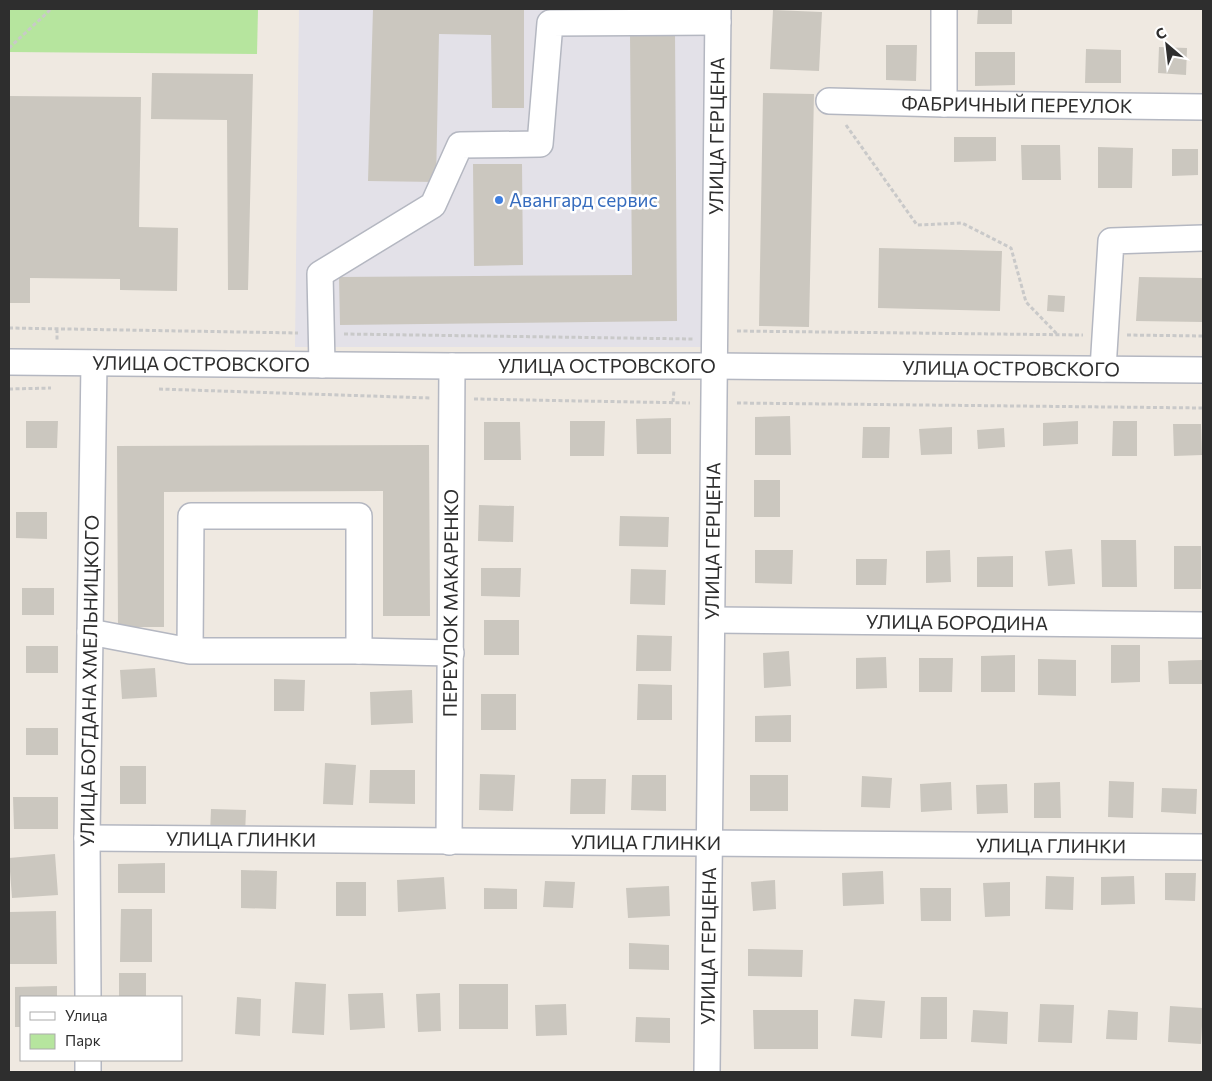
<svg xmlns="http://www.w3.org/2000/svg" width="1212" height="1081" viewBox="0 0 1212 1081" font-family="Commissioner,sans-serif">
<rect width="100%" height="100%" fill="#efe9e1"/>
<path fill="#e3e1e8" d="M299 9H705L704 347H295Z"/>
<path fill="#b6e59e" d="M9 9H258L257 54 9 52Z"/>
<path fill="#cbc7bf" d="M373 9H524V108H492L491 35 439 34 436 182 368 181Z
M978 9H1012V24H977Z
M773 10 822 12 819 71 770 69Z
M675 33 677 321 340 325 339 277 632 275 630 34Z
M886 45H917L916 81 886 80Z
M1159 47 1187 48 1186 75 1158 73Z
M1086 49 1121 50V83H1085Z
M975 52H1015V85L975 86Z
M152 73 253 74 248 290H228L227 120 151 119Z
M763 93 814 94 809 327 759 326Z
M9 96 141 97 139 227 178 228 177 291 120 290V279L30 278V303H9Z
M954 137H996V161L954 162Z
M1021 145H1060L1061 180H1022Z
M1098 147 1133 148 1132 188H1098Z
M1172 149H1198V175L1172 176Z
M473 164H522L523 265 474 266Z
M879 248 1002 251 1000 311 878 308Z
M1139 277 1203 278V322L1136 321Z
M1048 295 1065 296 1064 312 1047 311Z
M790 416 791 455H755V417Z
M671 418V454H637L636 419Z
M26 421H58L57 448H26Z
M570 421H605L604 456H570Z
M1078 421V444L1043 446V423Z
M1113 421H1137V456H1112Z
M484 422H520L521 460H484Z
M1173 424H1201L1202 455 1174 456Z
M863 427H890L889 458H862Z
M952 427V454L921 455 919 429Z
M1004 428 1005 447 978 449 977 430Z
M429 445 430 616H383V491L164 492V627H118L117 446Z
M754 480H780V517H754Z
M479 505 514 506 513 542 478 541Z
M16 512H47V539L16 538Z
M620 516 669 517 668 547 619 546Z
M1101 540H1136L1137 587H1102Z
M1174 546H1201V589H1174Z
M1072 549 1075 584 1048 586 1045 551Z
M755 550H793L792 584 755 583Z
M950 550 951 582 926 583V551Z
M1013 556V587H977V557Z
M856 559H887L886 585H856Z
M481 568H521L520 597 481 596Z
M631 569 666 570 665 605 630 604Z
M22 588H54V615H22Z
M484 620H519V655H484Z
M637 635 672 636 671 671H636Z
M1111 645H1140V682L1111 683Z
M26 646H58V673H26Z
M789 651 791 686 764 688 763 653Z
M1015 655V692H981V656Z
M886 657 887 688 856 689V658Z
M919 658H953L952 692H919Z
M1038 659 1076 660V696L1038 695Z
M1202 660V684H1169L1168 661Z
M155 668 157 697 122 699 120 670Z
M274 679 305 680 304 711H274Z
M638 684 672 685V720H637Z
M412 690 413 723 371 725 370 692Z
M481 694H516V730H481Z
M791 715V742H755V716Z
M26 728H58V755H26Z
M325 763 356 765 353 805 323 804Z
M120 766H146V804H120Z
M370 770H415V804L369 803Z
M480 774 515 775 513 811 479 810Z
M632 775H666V811L631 810Z
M750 775H788V811H750Z
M862 776 892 778 890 808 861 807Z
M571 779H606L605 814H570Z
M1109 781 1134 782 1133 818 1108 817Z
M951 782 952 810 921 812 920 784Z
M1060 782 1061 818H1034V783Z
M1007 784 1008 813 977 814 976 785Z
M1162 788 1197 789 1196 814 1161 812Z
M13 797H58V829H14Z
M211 809 246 810 245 835 210 834Z
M55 854 58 895 12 898 9 858Z
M165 863V893H118V864Z
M241 870 277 871 276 909 241 908Z
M883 871 884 904 843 906 842 873Z
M1165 873H1196L1195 901 1165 900Z
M1046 876 1074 877 1073 910 1045 909Z
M1134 876 1135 904 1101 905V877Z
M444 877 446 909 398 912 397 880Z
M775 880 776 909 753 911 751 882Z
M545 881 575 882 573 908 543 907Z
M336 882H366V916H336Z
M1010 882V916L985 917 983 883Z
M669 886 670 916 628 918 626 888Z
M484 888 517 889V909H484Z
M920 888H951V921H921Z
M121 909H152V962H120Z
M56 911 57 964H9V912Z
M629 943 669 945V970L629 969Z
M748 949 803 950 802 977 748 976Z
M119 973H146V997H119Z
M295 982 326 984 324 1035 292 1033Z
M459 984H508V1029H459Z
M57 986V997H21V1027H15V987Z
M383 993 385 1028 350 1030 348 994Z
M440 993 441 1031 418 1032 416 994Z
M237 997 261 999 260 1036 235 1034Z
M921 997H947V1039H920Z
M854 999 885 1001 882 1038 851 1036Z
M566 1004 567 1035 536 1036 535 1005Z
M1040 1004 1074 1005 1072 1043 1038 1042Z
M1170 1006 1203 1008 1201 1044 1168 1042Z
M753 1010H818V1049H754Z
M973 1010 1008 1012 1007 1044 971 1042Z
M1108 1010 1138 1012 1137 1040 1106 1039Z
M636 1017 670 1018V1043L635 1042Z"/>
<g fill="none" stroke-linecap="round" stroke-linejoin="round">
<defs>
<g id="minor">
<path d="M944 9V104"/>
<path id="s1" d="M829 101 944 104 1203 107"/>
<path id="s2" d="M9 362 452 366H714L1203 370"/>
<path d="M322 365 320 274 433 205 460 145 540 144 550 23 718 22"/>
<path d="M1103 369 1111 241 1203 238"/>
<path id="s3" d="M712 620 1203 625"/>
<path d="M90 632 190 651H359V516H191L190 651"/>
<path d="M359 651 451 653"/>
<path id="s4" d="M87 838 1203 847"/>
<path id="s5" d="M449 842 452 366"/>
<path id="s6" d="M88 997 87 838 94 363"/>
<path d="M88 1060V1072"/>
<path id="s7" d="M707 1072 718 9"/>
</g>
</defs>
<use href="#minor" stroke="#b4b7c1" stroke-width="28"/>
<path stroke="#c9c9c9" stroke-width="3" stroke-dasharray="4 2.5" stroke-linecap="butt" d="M9 48 49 11V9
M846 125 917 225 962 223 1011 248 1026 302 1057 334
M9 328 298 333
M57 329V340
M737 331 1083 335
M344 334 693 339
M1127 335 1203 336
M9 389 51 388
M159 389 430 398
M474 399 690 403
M673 402 674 390
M737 403 1203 408"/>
<use href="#minor" stroke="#fff" stroke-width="25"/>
</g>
<circle fill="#3f7fe0" stroke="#fff" stroke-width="2" cx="499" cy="200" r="5"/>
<g text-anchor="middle" stroke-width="5" stroke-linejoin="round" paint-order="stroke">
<g font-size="19" fill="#2e2e2e" stroke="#fff">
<text dy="7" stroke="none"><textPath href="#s1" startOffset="188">ФАБРИЧНЫЙ ПЕРЕУЛОК</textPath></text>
<text dy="7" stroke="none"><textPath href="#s7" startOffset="936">УЛИЦА ГЕРЦЕНА</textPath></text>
<text dy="7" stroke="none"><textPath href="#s2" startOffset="192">УЛИЦА ОСТРОВСКОГО</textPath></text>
<text dy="7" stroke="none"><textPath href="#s2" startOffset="598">УЛИЦА ОСТРОВСКОГО</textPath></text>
<text dy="7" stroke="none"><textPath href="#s2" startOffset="1002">УЛИЦА ОСТРОВСКОГО</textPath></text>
<text dy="7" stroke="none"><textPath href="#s7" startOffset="531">УЛИЦА ГЕРЦЕНА</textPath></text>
<text dy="7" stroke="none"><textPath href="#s5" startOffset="239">ПЕРЕУЛОК МАКАРЕНКО</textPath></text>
<text dy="7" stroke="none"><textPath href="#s3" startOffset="245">УЛИЦА БОРОДИНА</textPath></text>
<text dy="7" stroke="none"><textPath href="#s6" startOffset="316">УЛИЦА БОГДАНА ХМЕЛЬНИЦКОГО</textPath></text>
<text dy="7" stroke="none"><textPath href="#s4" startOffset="154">УЛИЦА ГЛИНКИ</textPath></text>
<text dy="7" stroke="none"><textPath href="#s4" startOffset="559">УЛИЦА ГЛИНКИ</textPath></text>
<text dy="7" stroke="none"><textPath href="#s4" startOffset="964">УЛИЦА ГЛИНКИ</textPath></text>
<text dy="7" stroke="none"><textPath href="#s7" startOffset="126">УЛИЦА ГЕРЦЕНА</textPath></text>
</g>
<g font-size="19" fill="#366cbe" stroke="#fff" text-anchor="start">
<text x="509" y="207">Авангард сервис</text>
</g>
</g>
<rect width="1212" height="1081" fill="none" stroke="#2e2e2e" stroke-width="20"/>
<rect x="20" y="996" width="162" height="65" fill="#ffffff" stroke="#ababab"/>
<rect x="30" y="1012" width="25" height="8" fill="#ffffff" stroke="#ababab"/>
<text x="65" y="1021" font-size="15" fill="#2e2e2e">Улица</text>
<rect x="30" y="1034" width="25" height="15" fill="#b6e59e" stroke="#ababab"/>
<text x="65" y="1046" font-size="15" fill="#2e2e2e">Парк</text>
<g transform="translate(1167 45) rotate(332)" stroke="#ffffff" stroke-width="4" paint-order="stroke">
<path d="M0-4L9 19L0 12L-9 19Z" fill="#2e2e2e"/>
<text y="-8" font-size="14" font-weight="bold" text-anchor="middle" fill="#2e2e2e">С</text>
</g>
</svg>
